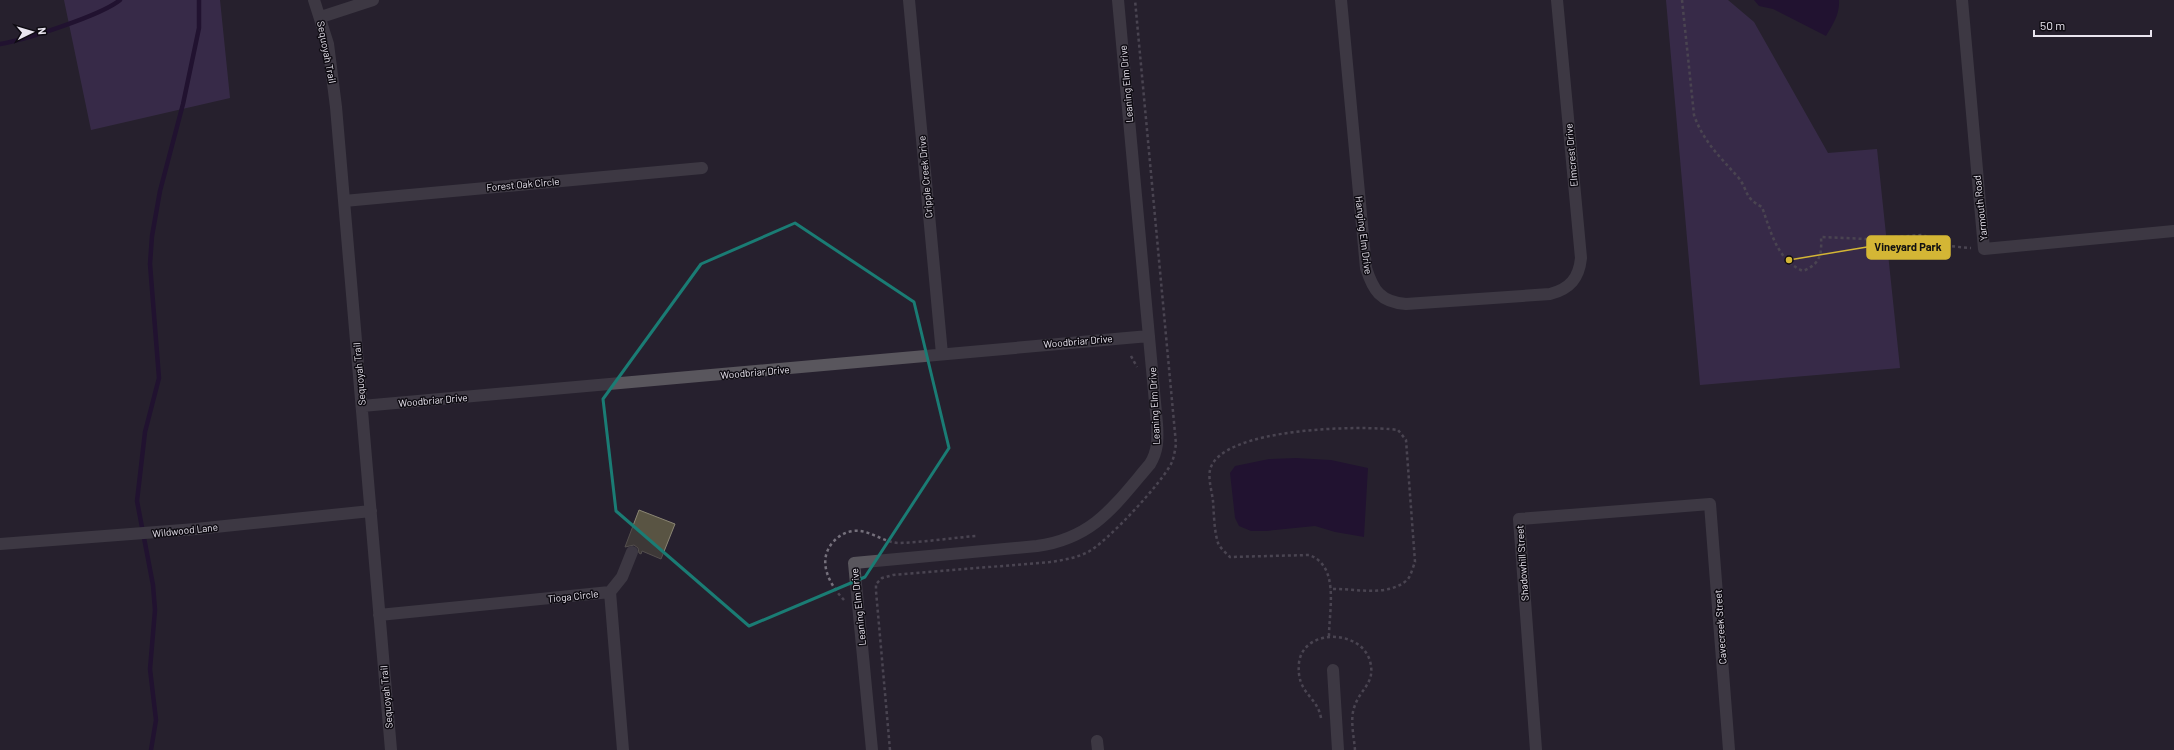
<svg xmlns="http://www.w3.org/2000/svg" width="2174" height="750" viewBox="0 0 2174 750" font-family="Barlow,sans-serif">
<rect width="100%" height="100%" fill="#26202e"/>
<path fill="#4d3768" d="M64 0H220L230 98 91 130Z
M1666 0H1728L1754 22 1828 153 1877 149 1900 368 1700 385Z"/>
<path fill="#1b0033" d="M1754 0H1839C1840 14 1833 24 1826 36L1773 9 1759 6Z
M1296 458 1331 460 1368 468 1364 537 1335 532 1315 526 1266 531H1251L1239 526 1235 518 1230 473 1235 466 1269 459Z"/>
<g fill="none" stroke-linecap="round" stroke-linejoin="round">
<path stroke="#1b0033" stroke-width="4.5" d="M0 44C25 40 102 15 120 0
M151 750 156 720 150 669 155 610 153 585 137 501 145 432 159 378 150 264 152 236 160 191 183 104 199 28V0"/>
</g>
<path fill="#595443" stroke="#8b8674" d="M639 510 675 524 661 559 642 551 641 554 639 553 638 548 634 545 625 547Z"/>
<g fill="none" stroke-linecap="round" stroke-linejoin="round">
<path stroke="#75707c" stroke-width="2.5" stroke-dasharray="3 3" stroke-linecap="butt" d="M1682 0 1694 115C1703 141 1720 157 1738 177 1749 191 1743 197 1762 207 1771 232 1777 260 1803 271 1820 264 1822 255 1821 237L1867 239 1923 235 1948 246 1971 248
M1131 356 1137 367
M844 600C829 584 816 560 834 541 839 536 845 532 853 531 870 529 883 543 900 543 925 542 951 538 976 536
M1329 636C1329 610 1340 566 1309 555L1230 557C1226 553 1220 548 1218 543 1214 530 1214 514 1213 501 1212 492 1208 479 1210 470 1220 427 1363 425 1398 430L1406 440 1415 562C1413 567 1411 575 1408 579 1389 598 1354 588 1330 589
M1321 718C1317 695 1296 694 1299 663 1303 628 1361 629 1370 661 1376 684 1360 688 1354 708 1350 720 1354 737 1355 750
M890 750 876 591V584L882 578 893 575 1050 562C1063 560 1076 558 1088 552 1107 542 1163 482 1172 462 1174 457 1175 450 1176 444L1135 0"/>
<path stroke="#59565d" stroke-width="12" d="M314 0 328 44 336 107 391 750
M909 0 942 354
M1341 0 1366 268C1373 290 1380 302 1406 304L1550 294C1570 289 1579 278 1581 258L1557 0
M1962 0 1984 249 2174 231
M321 17 373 0
M344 201 702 168
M362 406 1149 336
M0 544 196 529 371 511
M610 592 622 577 632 552
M379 615 610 592 623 750
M1333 670 1338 750
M1097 741 1098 750
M872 750 854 563 1037 546C1094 538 1115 505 1150 464 1158 451 1158 439 1157 424L1118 0
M1536 750 1519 519 1710 504 1729 750"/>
</g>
<path d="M0 0H2174V750H0ZM795 223 914 302 949 448 865 577 749 626 616 511 603 399 701 264Z" fill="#26202e" fill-opacity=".55" fill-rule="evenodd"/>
<path fill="none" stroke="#1a7c74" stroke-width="3" stroke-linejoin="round" d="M795 223 914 302 949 448 865 577 749 626 616 511 603 399 701 264Z"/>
<g text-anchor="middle" stroke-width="3" stroke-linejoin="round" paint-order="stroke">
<g font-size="10" fill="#e9e5ef" stroke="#0e0b12">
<text transform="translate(327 52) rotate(79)" y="4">Sequoyah Trail</text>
<text transform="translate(1126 84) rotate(-95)" y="4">Leaning Elm Drive</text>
<text transform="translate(1571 155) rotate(-95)" y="4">Elmcrest Drive</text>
<text transform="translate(925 177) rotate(-95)" y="4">Cripple Creek Drive</text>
<text transform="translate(523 184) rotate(-5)" y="4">Forest Oak Circle</text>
<text transform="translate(1980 208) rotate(-96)" y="4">Yarmouth Road</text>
<text transform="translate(1364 235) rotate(83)" y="4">Hanging Elm Drive</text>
<text transform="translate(1078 341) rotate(-5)" y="4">Woodbriar Drive</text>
<text transform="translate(755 372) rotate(-5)" y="4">Woodbriar Drive</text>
<text transform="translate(359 374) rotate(-95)" y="4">Sequoyah Trail</text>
<text transform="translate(433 400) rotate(-5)" y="4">Woodbriar Drive</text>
<text transform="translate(1154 406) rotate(-93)" y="4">Leaning Elm Drive</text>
<text transform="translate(185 530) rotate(-6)" y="4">Wildwood Lane</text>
<text transform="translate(1522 563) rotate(-94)" y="4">Shadowhill Street</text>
<text transform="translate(573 596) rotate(-6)" y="4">Tioga Circle</text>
<text transform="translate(858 607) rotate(-96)" y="4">Leaning Elm Drive</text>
<text transform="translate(1720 627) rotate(-94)" y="4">Cavecreek Street</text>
<text transform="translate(386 697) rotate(-95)" y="4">Sequoyah Trail</text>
</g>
</g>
<path fill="none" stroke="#d4b635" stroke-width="1.5" d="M1789 260L1867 247"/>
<circle fill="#d4b635" stroke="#0e0b12" stroke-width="1.5" cx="1789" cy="260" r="4"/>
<rect fill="#d4b635" stroke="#d4b635" stroke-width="1.5" x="1867" y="236" width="83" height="23" rx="4"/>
<g font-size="11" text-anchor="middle" font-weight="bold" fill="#111">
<text x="1908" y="251">Vineyard Park</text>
</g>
<g transform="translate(32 32) rotate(85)" stroke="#0e0b12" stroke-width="3" paint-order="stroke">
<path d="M0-3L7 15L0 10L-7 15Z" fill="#e9e5ef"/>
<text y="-6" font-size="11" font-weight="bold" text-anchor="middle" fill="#e9e5ef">N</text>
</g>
<path d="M2034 30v6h117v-6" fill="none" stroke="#e9e5ef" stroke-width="2"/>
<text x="2040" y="30" font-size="12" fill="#e9e5ef" stroke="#0e0b12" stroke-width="3" paint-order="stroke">50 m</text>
</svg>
